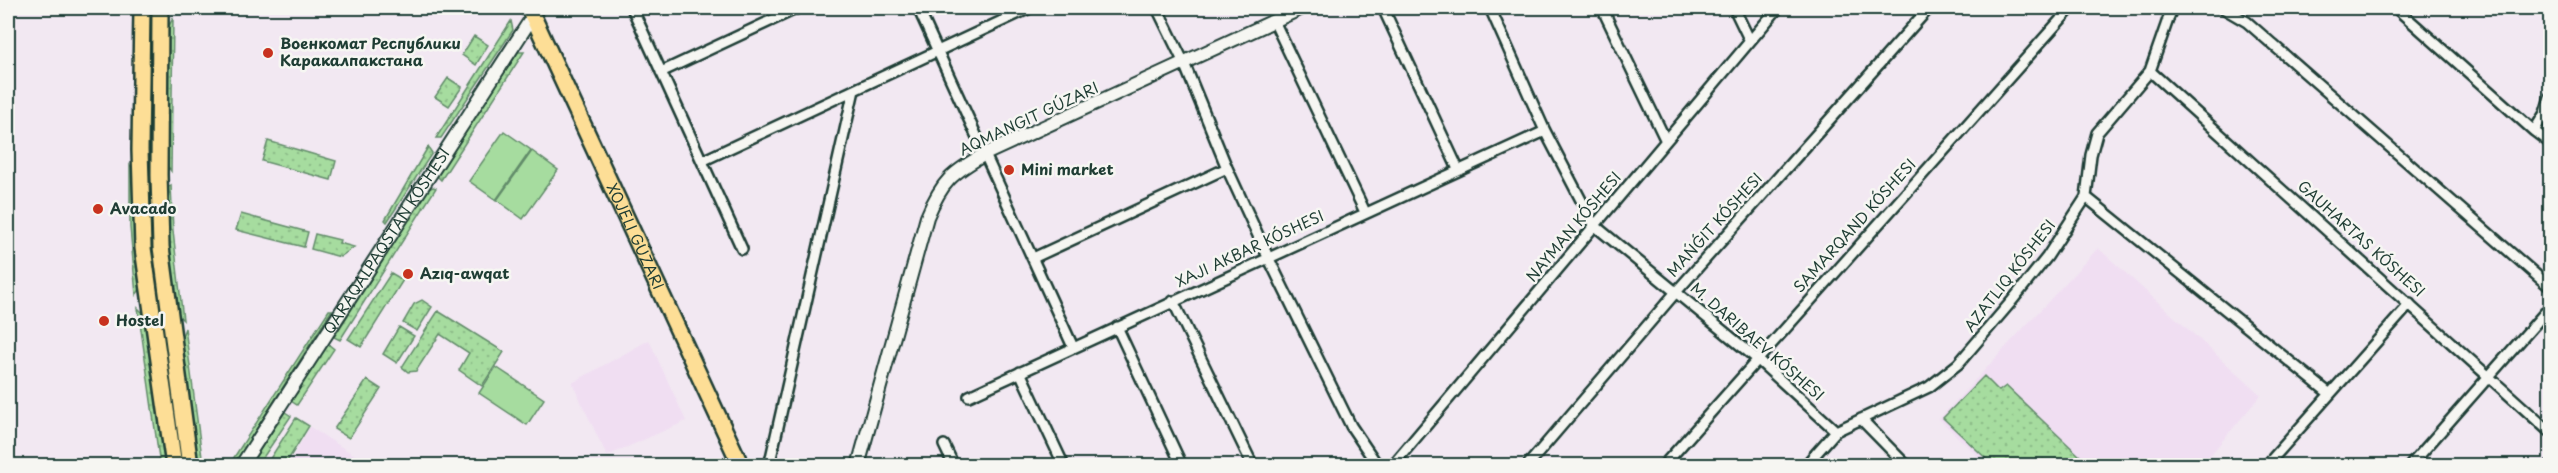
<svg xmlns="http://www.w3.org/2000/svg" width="2558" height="473" viewBox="0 0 2558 473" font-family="'Playpen Sans',sans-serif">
<defs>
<pattern id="grass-dots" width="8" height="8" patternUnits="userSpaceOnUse" patternTransform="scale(1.5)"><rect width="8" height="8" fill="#a6dc9f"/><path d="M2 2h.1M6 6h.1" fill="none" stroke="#8ebe8a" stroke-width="1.8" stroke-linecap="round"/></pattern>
</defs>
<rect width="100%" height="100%" fill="#f2e8f2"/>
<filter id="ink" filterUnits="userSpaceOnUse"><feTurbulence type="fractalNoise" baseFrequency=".0167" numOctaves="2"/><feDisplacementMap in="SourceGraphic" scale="12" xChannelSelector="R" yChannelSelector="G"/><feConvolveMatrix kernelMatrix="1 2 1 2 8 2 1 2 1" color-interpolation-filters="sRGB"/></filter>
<g filter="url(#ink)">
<path fill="#f0def2" d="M2098 248 2261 395 2202 465H1987L1939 419Z
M649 340 686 421 607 456 572 383Z
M310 427 370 465 287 466Z"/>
<path fill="url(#grass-dots)" stroke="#628c6a" stroke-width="1.5" d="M173 18 171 171 167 165 169 26Z
M511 21 513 30 441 138H436Z
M474 36 488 45 476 65 462 55Z
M518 52H524L441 180 437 176 438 172Z
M448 78 462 87 449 106 435 97Z
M268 141 336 161 331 180 262 161Z
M428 147 432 153 387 222 385 220Z
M130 165 134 169 135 226 141 288 136 295 130 227Z
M171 185 173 231 183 320 177 314 168 240 166 189Z
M433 187 436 188 340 340 334 337 428 189Z
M241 214 308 232 304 247 236 230Z
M315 234 340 240 339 243 354 247 340 257 311 249Z
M391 273 403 280 361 347 348 339Z
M422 300 432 307 417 331 403 323 414 304Z
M138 308 144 314 165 465H160Z
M329 310H332L238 458 233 459Z
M438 311 504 352 482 386 459 370 469 353 440 334 416 371 408 372 402 367Z
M399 327 414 336 397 363 383 354Z
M185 328 203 465H198L181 339Z
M328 344 334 349 297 405 291 401Z
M1984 376 1999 391 2006 386 2082 458 2074 465H1993L1943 418Z
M367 380 381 389 349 438 334 429Z
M285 412 291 416 258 465H250Z
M296 418 309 426 285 465H266Z"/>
<path fill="#a6dc9f" stroke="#628c6a" stroke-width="1.5" d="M504 131 531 150 496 200 469 181Z
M532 151 558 170 523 219 497 200Z
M496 367 544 399 527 425 479 393Z"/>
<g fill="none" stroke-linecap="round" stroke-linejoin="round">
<defs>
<path id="minor" d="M632 8 742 249
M918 8 1073 347
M1157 8 1184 63 1227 168 1268 257 1351 426 1378 466
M1383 8 1458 169
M1490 8 1545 131 1594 225 1756 358 1836 431
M1602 8 1666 141
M1734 8 1750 41
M2223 8 2247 22 2550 287
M2396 8 2534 131 2550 143
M1274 21 1365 212
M2150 71 2550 432
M661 72 798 8
M2534 131 2545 113 2550 97
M702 161 1030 8
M2086 197 2330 394
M1033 258 1227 168
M1173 301 1253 466
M1117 327 1182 466
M1020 372 1064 466
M969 396 1545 131
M1861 419 1907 466
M944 445 954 466
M767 466 770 462 854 90
M1392 466 1778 8
M1527 466 1676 292 1929 8
M1663 466 2071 8
M1805 466 1836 431 1929 387 1958 364 2011 302 2047 257 2086 197 2091 155 2097 133 2150 71 2172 8
M2266 466 2410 304
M2410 466 2550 307
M2550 466V465"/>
<g id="tertiary">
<path id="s1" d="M241 466 533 16"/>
<path d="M858 466 927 217C942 181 952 173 985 154L1302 8"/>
</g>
<g id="primary">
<path d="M142 8 140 150 143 248 174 466"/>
<path d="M160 8 159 175 161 247 190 466"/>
<path id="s2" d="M529 8 741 466"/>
</g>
</defs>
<use href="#minor" stroke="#1f3d34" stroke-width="14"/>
<use href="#tertiary" stroke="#1f3d34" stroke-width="16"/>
<use href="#primary" stroke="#1f3d34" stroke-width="20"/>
<use href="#minor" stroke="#f6f6f2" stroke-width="9"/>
<use href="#tertiary" stroke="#f6f6f2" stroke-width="12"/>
<use href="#primary" stroke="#fdde96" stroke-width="15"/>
</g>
</g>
<g fill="#c8321e" stroke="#f6f6f2" stroke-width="2">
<circle cx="268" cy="53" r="6"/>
<circle cx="1009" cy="170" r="6"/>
<circle cx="98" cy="209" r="6"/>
<circle cx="408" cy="274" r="6"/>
<circle cx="104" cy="321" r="6"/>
</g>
<g text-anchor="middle" stroke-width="5" stroke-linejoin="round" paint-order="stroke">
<g font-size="15" font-weight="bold" fill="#1f3d34" stroke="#f6f6f2" text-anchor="start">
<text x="280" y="49">Военкомат Республики<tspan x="280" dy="17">Каракалпакстана</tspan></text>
<text x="1021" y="175">Mini market</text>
<text x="110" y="214">Avacado</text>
<text x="420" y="279">Azıq-awqat</text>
<text x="116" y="326">Hostel</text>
</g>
<g font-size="15" fill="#1f3d34" stroke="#f6f6f2">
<text transform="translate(1029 119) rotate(-25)" y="5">AQMANGIT GÚZARI</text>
<text transform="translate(1715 225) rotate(-48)" y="5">MAŃǴIT KÓSHESI</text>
<text transform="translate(1855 226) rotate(-48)" y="5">SAMARQAND KÓSHESI</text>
<text transform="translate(1574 227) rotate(-50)" y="5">NAYMAN KÓSHESI</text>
<text dy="5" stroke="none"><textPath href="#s2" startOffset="252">XOJELI GÚZARI</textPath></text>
<text transform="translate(2361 239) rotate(42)" y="5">GAUHARTAS KÓSHESI</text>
<text dy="5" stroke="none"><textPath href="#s1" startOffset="268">QARAQALPAQSTAN KÓSHESI</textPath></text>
<text transform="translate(1250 249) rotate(-25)" y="5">XAJI AKBAR KÓSHESI</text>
<text transform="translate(2010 276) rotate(-52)" y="5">AZATLIQ KÓSHESI</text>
<text transform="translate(1757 342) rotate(41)" y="5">M. DARIBAEV KÓSHESI</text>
</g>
</g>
<rect width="2558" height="473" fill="none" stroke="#f6f6f2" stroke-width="30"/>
<rect x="15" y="15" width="2528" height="443" fill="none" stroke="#1f3d34" stroke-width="2" filter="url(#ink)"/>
</svg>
